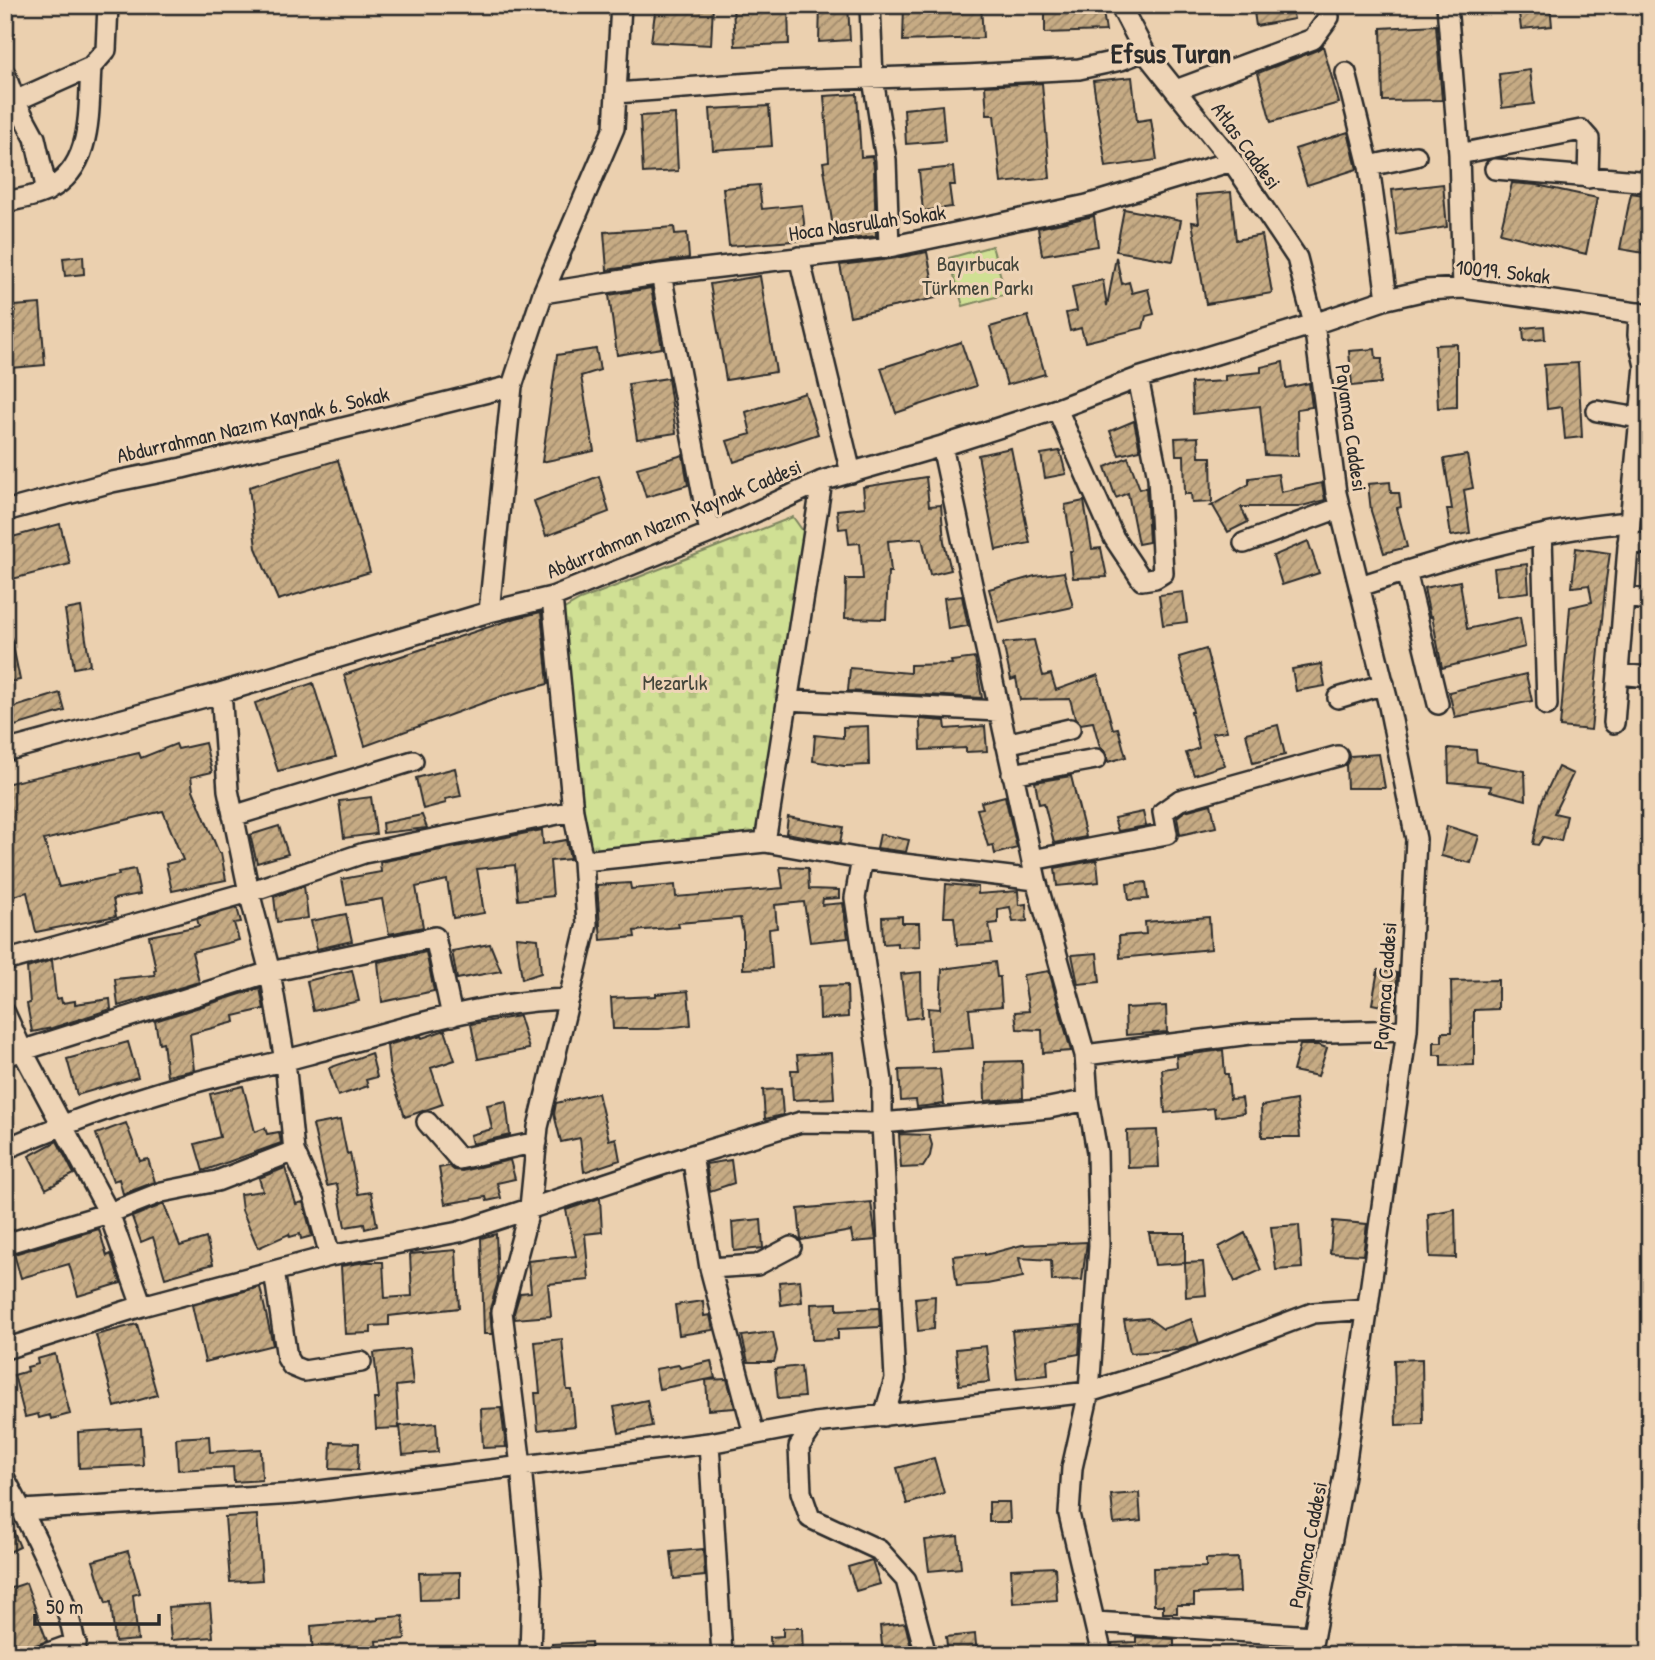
<svg xmlns="http://www.w3.org/2000/svg" width="1655" height="1660" viewBox="0 0 1655 1660" font-family="'Patrick Hand',sans-serif">
<defs>
<pattern id="cemetery-stones" width="16" height="16" patternUnits="userSpaceOnUse" patternTransform="scale(1.75)"><rect width="16" height="16" fill="#d0e094"/><path d="M2 7V4a2 2 0 0 1 4 0v3zM10 15v-3a2 2 0 0 1 4 0v3z" fill="#b3c080"/></pattern>
<pattern id="building-hatch" width="6" height="6" patternUnits="userSpaceOnUse" patternTransform="scale(1.75)"><rect width="6" height="6" fill="#c6ab84"/><path d="M-1 1l2-2M0 6l6-6M5 7l2-2" fill="none" stroke="#a18b6c"/></pattern>
</defs>
<rect width="100%" height="100%" fill="#ebd0af"/>
<filter id="ink" filterUnits="userSpaceOnUse"><feTurbulence type="fractalNoise" baseFrequency=".0143" numOctaves="2"/><feDisplacementMap in="SourceGraphic" scale="14" xChannelSelector="R" yChannelSelector="G"/><feConvolveMatrix kernelMatrix="1 2 1 2 8 2 1 2 1" color-interpolation-filters="sRGB"/></filter>
<g filter="url(#ink)">
<path fill="url(#cemetery-stones)" stroke="#7e8660" stroke-width="2" d="M793 517 805 534 765 842 583 861 559 612 580 600Z"/>
<path fill="#d0e094" stroke="#7e8660" stroke-width="2" d="M992 246 1006 294 963 306 949 258Z"/>
<path fill="url(#building-hatch)" stroke="#2b2b2b" stroke-width="2" d="M656 5H713L711 45 651 42Z
M733 5H788L789 44 735 46Z
M820 5H848L850 40 819 42Z
M904 5H981L983 38 903 41Z
M1045 5H1102L1106 31 1045 33Z
M1253 5H1291L1294 19 1256 26Z
M1518 5H1550L1552 26 1521 29Z
M1436 25 1442 100 1383 101 1381 28Z
M1323 46 1339 103 1271 122 1258 73 1317 50Z
M1530 70 1534 104 1502 108 1499 74Z
M1132 77 1137 121 1151 119 1157 160 1106 167 1093 81Z
M1042 83 1050 178 1001 183 994 115H987L985 86Z
M857 94 861 157 872 156 874 167 876 236 835 241 823 162 829 161 824 96Z
M942 105 945 141 906 144 904 109Z
M769 106 772 146 713 150 710 109Z
M675 114 678 171 643 173 640 116Z
M1348 132 1357 169 1307 185 1295 149Z
M953 167 955 185H949L952 207 923 211 919 171Z
M1512 183 1537 185 1597 198 1586 254 1500 233Z
M1443 184 1447 227 1397 235 1392 190Z
M759 185 762 209 802 205 806 240 729 246 723 188Z
M1231 192 1236 240 1262 235 1272 293 1206 304 1192 222 1199 223 1196 195Z
M1631 193 1650 196V254L1620 249Z
M1124 209 1181 220 1173 261 1116 251Z
M1094 216 1098 246 1042 255 1038 228Z
M674 227 675 234 687 233 689 258 607 270 604 232Z
M927 252 936 298 850 316 840 265 891 259Z
M83 256 84 274 65 276 63 258Z
M1116 257 1122 284 1129 282 1132 293 1148 289 1154 314 1146 316 1143 328 1085 342 1081 328 1070 331 1066 313 1077 311 1072 287 1103 280 1107 306Z
M760 276 776 372 726 380 710 284Z
M651 288 662 348 617 355 609 295Z
M40 304 45 365 11 368 9 356 5 357V316L15 315 14 306Z
M1028 316 1045 374 1007 385 990 327Z
M1544 326 1545 339 1524 341 1523 328Z
M961 342 976 386 896 413 881 368Z
M1457 344V407L1438 408 1435 345Z
M596 349 600 370 581 376 594 451 542 462 557 355Z
M1375 349 1376 359H1382L1381 383 1352 386 1349 351Z
M1283 362 1286 388 1309 383 1312 407 1297 409 1298 456 1265 455 1260 406 1193 414 1191 383 1225 381V376L1261 372V367Z
M1578 363 1582 437 1565 439 1562 407 1547 409 1544 365Z
M668 378 676 433 637 439 628 384Z
M805 393 818 434 734 462 727 441 751 434 746 412Z
M1134 421 1140 450 1119 455 1110 431Z
M1198 437 1199 457H1211L1212 502 1192 503 1191 494H1185L1184 455H1176L1175 438Z
M1011 448 1030 543 996 550 978 455Z
M1060 451 1066 474 1045 478 1041 454Z
M683 455 688 485 646 497 637 468Z
M1467 455 1473 488 1464 490 1470 533 1451 536 1447 509H1452L1444 459Z
M1128 457 1140 489 1146 487 1149 542 1138 544 1128 493 1116 498 1105 467Z
M338 460 370 572 278 600 256 548 249 487Z
M1278 474 1281 492 1322 483 1325 500 1298 507H1241L1248 522 1228 532 1213 506H1211L1249 484V478Z
M599 476 609 512 546 536 534 501Z
M926 477 929 506 941 505 944 542 951 570 930 575 922 538 888 541 891 572H888L886 619 845 618 846 579H863L860 543 849 544 847 528 839 529 837 510 865 507 863 487Z
M1390 482 1391 493H1399L1401 507 1397 508 1407 547 1384 553 1371 511 1368 484Z
M1084 501 1092 549 1101 548 1107 577 1073 578 1070 551H1073L1065 505Z
M60 524 70 564 5 581V539Z
M1308 541 1319 573 1282 585 1273 556Z
M1576 548 1610 553 1606 580 1591 730 1560 727 1570 607 1592 602 1589 585 1572 587Z
M1527 564 1529 592 1497 596 1494 568Z
M1064 572 1073 607 999 623 989 589 1035 576Z
M1460 581 1467 629 1520 617 1525 647 1442 668 1432 616 1430 617 1424 588Z
M1183 592 1187 622 1163 625 1159 595Z
M962 596 968 626 948 629 944 598Z
M81 607 90 665 74 668 65 610Z
M541 612 548 684 502 696 365 746 344 675 516 618Z
M5 636H11L20 680 5 683Z
M1034 640 1043 676 1051 674 1056 690 1098 675 1113 729 1118 728 1126 757 1108 762 1106 752 1100 747 1093 722 1081 724 1075 718 1070 699 1020 700 1016 678 1011 680 1003 643Z
M1206 649 1227 731 1212 733 1225 765 1194 775 1186 753 1199 748 1191 712H1193L1179 657Z
M975 658 982 698 848 691 850 668 910 673V665L952 664 951 661Z
M1321 664 1325 686 1296 691 1292 669Z
M1526 674 1532 701 1455 717 1449 692Z
M313 683 336 757 278 771 255 703Z
M60 693 65 711 5 729V710Z
M920 719 945 721 946 729 985 726 987 751 966 752V748L921 750Z
M1278 725 1285 755 1253 763 1246 733Z
M868 726 869 765 844 766 813 761 815 735 843 738V727Z
M205 743 212 772 191 777 193 790 219 853H221L226 880 172 891 166 864 183 860 163 811 44 840 59 887 119 875 118 872 135 869 140 894 113 899 116 916 36 932 27 892 5 899V784L139 753 141 758 176 744 178 749Z
M1448 748 1476 750 1477 762 1525 771 1526 800 1490 791 1491 786 1449 782Z
M1379 754 1385 788H1347L1346 765 1350 756Z
M1558 767 1573 774 1554 813 1567 816 1561 841 1543 837 1538 845 1533 844 1541 803Z
M455 768 461 796 445 799 446 803 423 809 416 778Z
M1071 776 1086 837 1054 843 1044 803 1039 804 1035 782Z
M1005 796 1017 848 995 854 993 845 988 846 977 809 983 808 981 802Z
M371 797 376 834 344 838 339 801Z
M1211 804 1216 827 1180 835 1177 817 1185 811Z
M1143 812 1146 826 1118 831 1114 818Z
M422 815 427 828 383 833 382 823Z
M788 817 843 827 840 843 786 833Z
M279 826 288 854 257 863 250 835Z
M1447 826 1479 836 1471 863 1441 856Z
M542 830 543 844 566 840 570 859 550 861 553 896 518 900 515 865 477 869 484 913 453 918 447 880 416 887 423 927 389 934 382 899 347 905 342 879 381 872 380 862Z
M880 834 909 840 906 852 877 848Z
M1097 860 1099 882 1057 886 1055 868Z
M780 867 808 868 809 889 839 890V898L823 899 822 905 843 903 848 938 810 942 804 902 775 905 777 928 769 929 772 968 743 969V932L740 918 678 923 679 927 634 931 635 937 601 940 597 885 630 883 631 889 675 885 676 897 783 888Z
M1146 882 1148 899 1129 900 1127 884Z
M946 884 978 887V894L1018 891 1019 905 1026 904 1027 921 1013 922 1010 907 998 909V923L989 924 992 943 957 945 954 917H944Z
M304 886 308 918 277 922 274 897Z
M237 908 241 922 234 923 239 940 192 952 199 982 118 1006 115 979 155 975 154 971 156 970 149 936 199 926 197 919Z
M346 914 352 941 317 949 311 921Z
M902 916V923H919L920 946 897 947V943L883 944 882 917Z
M1209 917 1211 949 1120 958 1119 936 1146 934 1145 922Z
M516 937 538 939 541 973 522 979Z
M490 944 501 971 457 979 452 951Z
M426 952 434 991 382 1002 378 962Z
M1097 953 1100 982 1078 984 1072 955Z
M52 960 56 999 61 998 62 1003 75 1001V1004L110 999 111 1009 52 1028 32 1032 27 1004 30 1003 27 968Z
M995 962 997 977H1000L1002 1006 969 1009 973 1048 931 1051 928 1008 940 1009 942 969Z
M352 970 359 1001 313 1011 307 981Z
M1378 970 1397 973 1396 1009 1372 1004Z
M1049 971 1071 1051 1043 1053 1042 1030 1017 1029 1015 1012 1029 1011 1023 975Z
M921 972 922 1017 906 1019 901 974Z
M1498 980V1009L1474 1010V1065L1441 1066V1055H1434V1042H1442V1032H1452L1451 981Z
M847 985 848 1017 820 1019 819 986Z
M260 988 264 1009 234 1016 235 1022 190 1034 194 1070 167 1076 163 1042 159 1043 155 1021Z
M688 991 691 1025 659 1029H613L611 998 656 996V994Z
M1166 1006 1167 1032 1126 1035 1125 1008Z
M519 1016 529 1049 478 1059 471 1024Z
M445 1030 455 1060 431 1068 443 1104 405 1117 390 1073 387 1045 421 1036 422 1038Z
M128 1042 138 1077 77 1095 67 1059Z
M1300 1045H1318L1327 1048 1318 1076 1293 1071Z
M1223 1050 1225 1074H1228L1230 1099 1242 1098 1244 1113 1215 1117 1214 1108 1165 1113 1162 1069 1177 1067 1176 1056Z
M371 1053 377 1077 366 1080 368 1086 338 1096 329 1068Z
M831 1053 834 1098 793 1100 791 1070H799L797 1055Z
M1022 1061 1023 1098 985 1101 984 1062Z
M940 1069 944 1104 917 1107 916 1100 901 1101 899 1070Z
M243 1086 255 1132 265 1128 267 1134 279 1132 281 1143 203 1171 195 1144 220 1137 210 1094Z
M781 1089 783 1115 765 1119 763 1090Z
M598 1093 609 1140 616 1138 620 1160 584 1172 580 1138 561 1142 554 1114 556 1103Z
M1296 1100 1300 1137H1262L1261 1106Z
M506 1101 510 1135 472 1144 470 1135 492 1129 487 1105Z
M340 1120 347 1154 350 1153 358 1194 371 1192 377 1226 365 1229 364 1224 345 1227 337 1184 327 1186 313 1125Z
M126 1123 140 1161 148 1159 155 1182 123 1194 119 1179 113 1181 96 1134Z
M1157 1130 1159 1167 1128 1168 1127 1131Z
M899 1134 929 1135 932 1145 930 1156 923 1167 901 1168Z
M57 1141 74 1174 46 1189 29 1156Z
M510 1160 515 1179 497 1183 501 1198 487 1201 486 1197 445 1204 439 1168 449 1166 454 1170 462 1171Z
M731 1160 734 1183 710 1191 706 1164Z
M285 1168 296 1204 303 1202 312 1236 301 1239 300 1234 290 1237 289 1234 258 1248 242 1210 240 1194 263 1191 259 1178Z
M600 1198 602 1232 585 1234 589 1280 548 1284 551 1316 515 1319 514 1313 520 1293 531 1292 528 1261 576 1256 566 1210Z
M871 1202 876 1240 853 1242 851 1231 801 1240 798 1209Z
M164 1204 180 1246 206 1238 213 1264 165 1278 153 1237 141 1242 132 1217Z
M1455 1209 1456 1258 1430 1257 1428 1214Z
M761 1219 763 1248 734 1251 732 1222Z
M1333 1221 1367 1224 1363 1255 1330 1253Z
M1299 1225 1302 1268 1276 1270 1271 1227Z
M99 1229 107 1256 111 1254 121 1283 78 1296 69 1264 21 1278 14 1254Z
M1149 1233H1185V1263L1155 1265Z
M1245 1233 1261 1270 1235 1282 1219 1247Z
M496 1234 498 1281 490 1309 492 1334H484L481 1238Z
M1087 1242 1082 1280 1052 1281 1051 1260 1019 1258 1023 1277 987 1284 957 1286 953 1256 985 1253V1255L1022 1245Z
M456 1250 459 1308 389 1316V1325L371 1326V1333L345 1334 341 1266 366 1262H383L385 1298 412 1296 410 1254Z
M1203 1262 1206 1295 1186 1297 1185 1263Z
M800 1280 802 1302 781 1305 779 1282Z
M260 1287 273 1345 205 1362 192 1305Z
M935 1296 934 1329 918 1331 915 1298Z
M703 1301 704 1316 710 1315 713 1330 679 1335 675 1305Z
M837 1303V1310L879 1308 880 1327 838 1329V1339L812 1340 811 1304Z
M1148 1318 1163 1329 1191 1319 1199 1343 1178 1350 1130 1353 1124 1320Z
M137 1324 157 1395 115 1407 96 1335Z
M1081 1325 1079 1354 1047 1360 1048 1375 1017 1378 1012 1331Z
M773 1332 777 1351 774 1362H748L742 1336Z
M562 1339 567 1390H572L575 1426 538 1430 535 1393H540L535 1342Z
M986 1346 990 1382 959 1385 956 1349Z
M409 1349 413 1384 396 1386 399 1428 376 1429 374 1399H379L374 1353Z
M55 1354 70 1414 51 1419 50 1415 39 1418 38 1414 25 1417 14 1375 28 1371 27 1367 38 1364 37 1359Z
M1422 1359 1423 1424 1396 1425 1394 1360Z
M711 1361 715 1378 659 1389 655 1369 679 1365 680 1368Z
M801 1366 804 1397 778 1399 775 1369Z
M727 1379 735 1408 708 1410 706 1380Z
M647 1400 652 1426 619 1433 614 1407Z
M501 1408 506 1447 483 1448 481 1409Z
M436 1423 438 1452 403 1455 400 1426Z
M141 1428 143 1465 79 1468 78 1432Z
M209 1436 210 1452 261 1449 262 1480 234 1482 233 1467 178 1470 176 1438Z
M331 1442 359 1443 358 1470 330 1469Z
M934 1458 944 1493 907 1504 897 1468Z
M1139 1493 1141 1521 1114 1524 1111 1495Z
M989 1502H1009L1010 1522H989Z
M5 1512 20 1547 5 1554Z
M257 1515 262 1580 230 1582 225 1517Z
M958 1536 961 1568 929 1571 925 1540Z
M703 1549 705 1576 674 1579 671 1552Z
M128 1551 140 1593 133 1595 138 1640 115 1642 111 1602 106 1603 93 1561Z
M1238 1558 1240 1592 1194 1594V1605H1177V1613H1163V1605H1154L1153 1568 1206 1567V1559Z
M872 1560 880 1584 856 1591 848 1567Z
M1055 1567 1057 1600 1013 1603 1011 1569Z
M460 1572V1599L420 1600 419 1573Z
M26 1583 47 1641 15 1653 5 1625V1590Z
M210 1604 213 1637 171 1640 168 1607Z
M403 1616 405 1639 376 1641 377 1650 313 1655 311 1626 378 1620V1618Z
M905 1623 913 1655H883L880 1626Z
M783 1628H802L803 1655H771L770 1637 783 1636Z
M975 1634 977 1655H948L946 1637Z
M1136 1637 1174 1639V1655H1114L1112 1643 1136 1642Z
M591 1642 592 1655H552V1644Z"/>
<g fill="none" stroke-linecap="round" stroke-linejoin="round">
<defs>
<path id="minor" d="M870 5 873 79 886 160 889 247
M1120 5 1144 51 1232 161 1297 258 1314 324 1336 493 1389 706 1416 839 1407 1030 1344 1475 1310 1655
M1447 5 1459 154 1463 288
M1346 73 1369 166 1387 299
M5 74 15 101 35 138 47 191
M1176 90 1313 39 1329 17 1327 5
M616 93 779 81 966 75 1079 69 1121 60 1144 51
M5 121 15 101 91 67 106 50 108 5
M1459 154 1581 130 1589 139 1588 178
M1369 166 1416 156
M1495 169 1650 182
M5 202C19 199 36 197 48 190 94 167 88 110 91 67
M799 257 851 473
M661 274 710 533
M543 293 661 274 889 247 1087 205 1232 161
M1057 409 1114 538 1142 580 1155 578 1163 573 1158 477 1138 378
M1597 411 1639 418
M5 511 112 482 182 468 512 386
M1542 536 1547 705
M1628 542 1650 544
M1244 543 1339 508
M1406 571 1438 704
M1360 586C1446 558 1540 529 1630 522L1645 366 1638 335 1639 313
M1624 597 1650 600
M489 612 512 386 543 293 614 128 621 5
M1618 674 1650 677
M216 694 222 704 228 790 249 892 270 972 285 1061 294 1151 314 1196 330 1256
M1338 698 1384 684
M787 700 998 711
M1614 723 1630 522
M1006 744 1070 729
M5 751 216 694 489 612 552 597 710 533 822 481 942 446 1057 409 1138 378 1314 324 1387 299 1426 290 1463 288 1650 315
M1012 774 1096 759
M233 816 413 761
M765 842 822 481
M862 859 855 898 882 1081V1123L895 1379 884 1416
M1032 860 1167 834 1163 812 1180 800 1338 756
M583 861 765 842 862 859 1036 880
M5 961 249 892 364 853 573 811
M5 1013 22 1050 109 1213 142 1306
M1085 1055 1250 1034 1407 1030
M5 1056 270 972 435 937 452 1016
M427 1122 459 1159 537 1142
M5 1149C72 1120 140 1096 211 1078 244 1070 277 1063 309 1054 394 1031 481 1001 569 999
M692 1155 710 1268 754 1434
M5 1244 109 1213 162 1192 217 1181 294 1151
M710 1268 757 1265 791 1247
M274 1271 287 1358 292 1366 304 1371 361 1362
M5 1349 142 1306 330 1256 459 1232 692 1155 801 1122 882 1123 1049 1108 1088 1100
M815 1423 799 1447 801 1492 810 1518 879 1550 906 1580 926 1655
M709 1443 722 1655
M5 1479C29 1524 74 1605 76 1655
M22 1510 295 1494 709 1443 815 1423 1089 1392 1099 1246 1097 1152 1088 1100 1085 1055 1036 880 942 446
M1095 1622 1313 1636
M43 1655 76 1643
M530 1655 532 1585 521 1466 502 1312 530 1207 538 1127 587 924 583 861 573 811 552 597
M1102 1655 1069 1514 1072 1468 1089 1392 1172 1366 1313 1313 1368 1309"/>
</defs>
<use href="#minor" stroke="#2b2b2b" stroke-width="24"/>
<use href="#minor" stroke="#eed4b6" stroke-width="19"/>
</g>
</g>
<g text-anchor="middle" stroke-width="6" stroke-linejoin="round" paint-order="stroke">
<g font-size="21" fill="#2b2b2b" stroke="#eed4b6">
<text transform="translate(1246 146) rotate(54)" y="7">Atlas Caddesi</text>
<text transform="translate(867 223) rotate(-8)" y="7">Hoca Nasrullah Sokak</text>
<text transform="translate(1503 272) rotate(6)" y="7">10019. Sokak</text>
<text transform="translate(253 425) rotate(-13)" y="7">Abdurrahman Nazım Kaynak 6. Sokak</text>
<text transform="translate(1351 428) rotate(82)" y="7">Payamca Caddesi</text>
<text transform="translate(674 519) rotate(-23)" y="7">Abdurrahman Nazım Kaynak Caddesi</text>
<text transform="translate(1385 986) rotate(-86)" y="7">Payamca Caddesi</text>
<text transform="translate(1308 1545) rotate(-79)" y="7">Payamca Caddesi</text>
</g>
<g font-size="21" fill="#44463b" stroke="#eed4b6">
<text x="978" y="271">Bayırbucak<tspan x="978" dy="24">Türkmen Parkı</tspan></text>
<text x="675" y="690">Mezarlık</text>
</g>
<g font-size="28" font-weight="bold" fill="#2b2b2b" stroke="#eed4b6">
<text x="1171" y="63">Efsus Turan</text>
</g>
</g>
<rect width="1655" height="1660" fill="none" stroke="#eed4b6" stroke-width="28"/>
<rect x="14" y="14" width="1627" height="1632" fill="none" stroke="#2b2b2b" stroke-width="2.5" filter="url(#ink)"/>
<path d="M35 1614v10h124v-10" fill="none" stroke="#2b2b2b" stroke-width="3.5"/>
<text x="46" y="1614" font-size="21" fill="#2b2b2b" stroke="#eed4b6" stroke-width="5" paint-order="stroke">50 m</text>
</svg>
